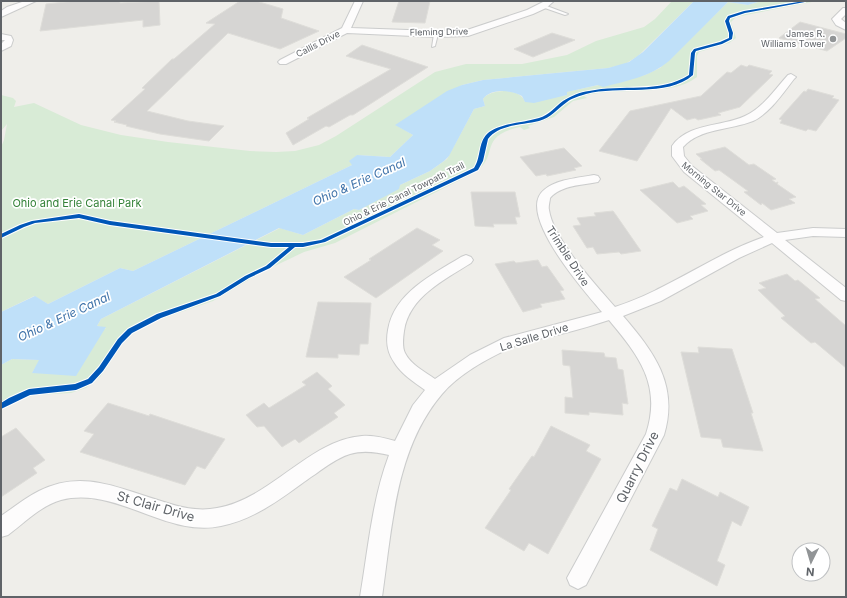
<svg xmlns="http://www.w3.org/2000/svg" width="847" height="598" viewBox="0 0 847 598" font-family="Inter,sans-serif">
<rect width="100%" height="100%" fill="#efeeea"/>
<path fill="#d8ebd6" d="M672 1H694L638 56 625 64 608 68 483 80 462 85 396 125 413 135 390 157 357 155 352 165 133 271 120 268 48 304 34 296 1 312V147L4 140 7 124 1 131V95L13 98 16 101 14 107 34 103 81 125 121 135 168 142 250 151 276 152 295 151 319 145 336 136 435 72 466 64H522L567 55 596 41 644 27 655 19Z
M761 1H817L736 17 731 22 736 38 729 43 699 52 697 56V77C671 98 617 86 584 96L587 98 573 101 554 117 528 126 530 128 524 130 520 127C476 137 501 156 474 173L335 243 304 252 262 272 213 301 152 322 126 338 100 377 86 388 71 393 35 395 18 400 1 410V365L12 359 40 360 32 373 106 328 97 326 101 319 280 228 303 235 354 209 359 210 400 185 430 171 447 159 474 109 485 106 483 99C491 88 521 88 525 102L567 95 566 92 645 75 660 68 728 2 748 5Z"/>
<path fill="#bfe0f9" d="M694 1H761L748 5 728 2 669 61C650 77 626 81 603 87L598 85 567 92V95L534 103 525 102 522 96C511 90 491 88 483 99L485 106 474 109 449 156 444 161 430 171 400 185 399 189 359 210 354 209 303 235 279 228 101 319 97 326 106 327 76 376 32 373 39 360 12 359 1 365V312L35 296 48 304 120 268 133 271 352 165 349 161 357 155 390 157 413 135 395 125 447 91 462 85 483 80 608 68 629 62 643 52Z"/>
<path fill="#d6d5d3" stroke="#deddd9" d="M76 1H120V3L159 1 160 25 143 27V20L40 31 46 4Z
M240 1H256L283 9 281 18 319 31 280 49 228 33 147 111 188 121 224 126 209 141 160 134 126 126 127 125 114 122 116 121 111 120 145 89 142 88 172 59H174L215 24 206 23Z
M399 1H430L425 23 392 22Z
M800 22 846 34V38L827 51 779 38Z
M552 33 575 40 533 57 514 49Z
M362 45 428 67 353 115H350L329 127 326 126 293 145 286 133 309 119 307 118 391 69 346 56Z
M741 65 747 67 749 65 772 71 769 74 773 75 740 107 718 113 721 115 698 120 695 118 687 120 671 108 637 161 599 151 630 111 701 96 727 72 731 73Z
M808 89 834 96 832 98 839 100 816 131 808 129 806 131 780 123 782 120 779 119 804 91 806 92Z
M725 147 749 165 754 164 776 179 772 180 776 183 778 182 777 184 796 197 789 199 795 203 771 210 762 203 761 205 744 192 748 191 719 170 715 171 700 159H702L696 154Z
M564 148 582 166 574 168 576 170 547 176 546 174 536 176 520 157Z
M673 182 679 188 684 186 706 204 701 205 708 211 690 216 693 219 677 223 640 190Z
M471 192H515L520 217H515L517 224H493L494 227 475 226Z
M613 211 616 215 641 251 621 254 619 252 597 254 593 247 587 248 573 226 581 225 577 218 596 216 594 213Z
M417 228 440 240 432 245 443 251 376 298 344 277 371 260 369 259Z
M538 260 542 267 547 266 564 290 560 291 565 299 540 304 542 307 523 312 495 264 514 261 516 263Z
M787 274 795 281 798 280 820 298 815 299 846 326V368L815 342 811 343 781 318 785 316 758 290 766 288 759 283Z
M318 302 371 303 368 344H360L359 355 338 354V358L306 357Z
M698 347 732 349 753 413H751L763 451 723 447 721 439 701 437 681 352 699 353Z
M562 350 604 353 605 357 616 358 618 369 623 370 628 404 622 403 623 415 589 412V415L565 413V397L573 398 570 366 563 365Z
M317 372 332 386 328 389 345 405 334 413 338 417 299 443 295 439 282 447 264 426 257 427 246 415 264 403 269 408 306 385 302 382Z
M108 403 149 416 150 414 225 439 205 469 197 466 185 485 80 452 94 434 84 431Z
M551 426 590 445 586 451 601 459 548 554 529 543 524 551 485 528 511 490 509 489 532 456 534 457Z
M16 428 45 460 33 468 37 473 1 497V437Z
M682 479 718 497 720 492 749 507 741 526 732 521 717 561 725 565 717 586 650 550 658 529 652 526 670 488 677 491Z"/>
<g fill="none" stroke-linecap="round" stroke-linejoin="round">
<defs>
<path id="lane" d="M542 5H544L568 14 565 15 542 7Z
M436 33 438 34 435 46 432 47 434 34Z"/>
<path id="street" d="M25 1H36L1 17V11L7 7Z
M355 1H363L351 28 436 31 467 30 527 10 545 1H554L546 8 533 14 468 36 436 37 347 33 286 64H280L278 62 280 60 342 28Z
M843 8H846V14L841 19 846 23V30L836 25 832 19Z
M1 34 11 36 13 40 11 46 1 51V44L5 40H1Z
M791 74 796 77 794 79C783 93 770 113 753 121 731 130 700 128 683 147L684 156 692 166 777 233 813 228 846 229V237L813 236 785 240 846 288V301L841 300 772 243 739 258 661 301 623 316C654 352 679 385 664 435L586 585 578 589 570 585 567 578 646 434C662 385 639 356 609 320 594 325 580 329 565 333 548 337 531 340 515 346 490 357 460 373 442 394 395 449 392 528 382 597H360C368 550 372 500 389 455 376 452 363 450 350 454 336 458 323 469 311 477 283 497 256 519 221 526 166 538 117 486 61 500 42 505 24 523 8 535L1 537V516C13 508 25 498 39 491 82 469 118 488 161 501 179 507 198 512 217 508 271 499 309 440 362 436 373 435 384 438 395 441L413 405 425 390C414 382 401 374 394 362 387 352 386 341 388 330 394 293 432 275 461 257L466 255 471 257 473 260 471 263C444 280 409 297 404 331 403 338 402 347 405 353 410 364 425 372 435 379L470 355 504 338 602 312C585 292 515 213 544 190 557 179 578 178 594 175L598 176 600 179 598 182C583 185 561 185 550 198 550 201 548 206 549 210 553 239 596 285 615 307 668 290 712 255 764 237L684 172 672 156V146C688 123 721 127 745 116 763 108 775 89 788 75Z"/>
</defs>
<use href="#lane" stroke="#cbcccc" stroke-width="2"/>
<use href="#street" stroke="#cbcccc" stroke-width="2"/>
<use href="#lane" fill="#fdfcfc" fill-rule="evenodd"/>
<use href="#street" fill="#fdfcfc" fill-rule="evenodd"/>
<defs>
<path id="cycleway" d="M797 1 805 2 745 13 730 18 729 21 733 33 732 39 722 44 696 51 695 53 693 75C667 98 618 85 586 94 580 96 572 98 567 102 557 109 551 118 539 121 523 125 499 124 488 139L483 161 478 170 325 242 303 247H295L270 268 249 278 220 296 161 318 132 333 122 343 103 371 92 383 76 390 30 395 1 409V403L9 398 29 389 75 384 88 379 99 367 118 339 128 329 157 314 216 294 245 276 266 266 289 247H271L110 225 79 218 35 223 24 227 1 238V234L20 225 32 221 79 214 110 221 271 243H303L321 240 474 168C481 158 478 143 487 134 499 123 523 123 539 118 549 115 555 107 563 101 571 96 580 92 589 91 621 84 660 94 689 75L691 53 694 49 720 42 729 38V33L725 21 728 16 744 11 798 2Z"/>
</defs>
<use href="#cycleway" stroke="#fff" stroke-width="2"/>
<use href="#cycleway" fill="#0057b8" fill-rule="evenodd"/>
</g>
<circle fill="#919496" stroke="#fff" stroke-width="1.5" cx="833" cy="39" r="4"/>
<g text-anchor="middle" stroke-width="3.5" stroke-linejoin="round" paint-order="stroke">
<g font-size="9" fill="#5f6368" stroke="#fff">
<text transform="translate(439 32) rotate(-1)" y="3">Fleming Drive</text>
<text transform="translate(318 44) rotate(-27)" y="3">Callis Drive</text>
<text transform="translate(714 189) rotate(39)" y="3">Morning Star Drive</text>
<text transform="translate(404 194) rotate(-26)" y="3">Ohio &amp; Erie Canal Towpath Trail</text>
</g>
<g font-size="9" fill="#5f6368" stroke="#fff" text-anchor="end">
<text x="825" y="37">James R.<tspan x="825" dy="10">Williams Tower</tspan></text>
</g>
<g font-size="11" fill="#348238" stroke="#fff">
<text x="77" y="207">Ohio and Erie Canal Park</text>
</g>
<g font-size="11" fill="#5f6368" stroke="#fff">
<text transform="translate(568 256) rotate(57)" y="4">Trimble Drive</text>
<text transform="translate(534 337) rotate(-17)" y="4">La Salle Drive</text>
</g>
<g font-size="12" font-style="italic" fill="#4174aa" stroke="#fff">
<text transform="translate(359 182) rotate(-24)" y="4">Ohio &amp; Erie Canal</text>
<text transform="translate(64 317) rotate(-25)" y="4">Ohio &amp; Erie Canal</text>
</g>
<g font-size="13" fill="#5f6368" stroke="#fff">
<text transform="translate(637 467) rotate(-63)" y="5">Quarry Drive</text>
<text transform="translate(156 506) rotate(16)" y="5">St Clair Drive</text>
</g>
</g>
<rect width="847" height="598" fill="none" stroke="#5f6368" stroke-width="4"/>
<g transform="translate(811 562) rotate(185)"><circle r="19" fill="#ffffff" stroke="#bfc1c3"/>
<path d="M0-3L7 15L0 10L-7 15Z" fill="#919496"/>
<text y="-6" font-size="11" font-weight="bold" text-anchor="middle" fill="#5f6368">N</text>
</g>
</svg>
